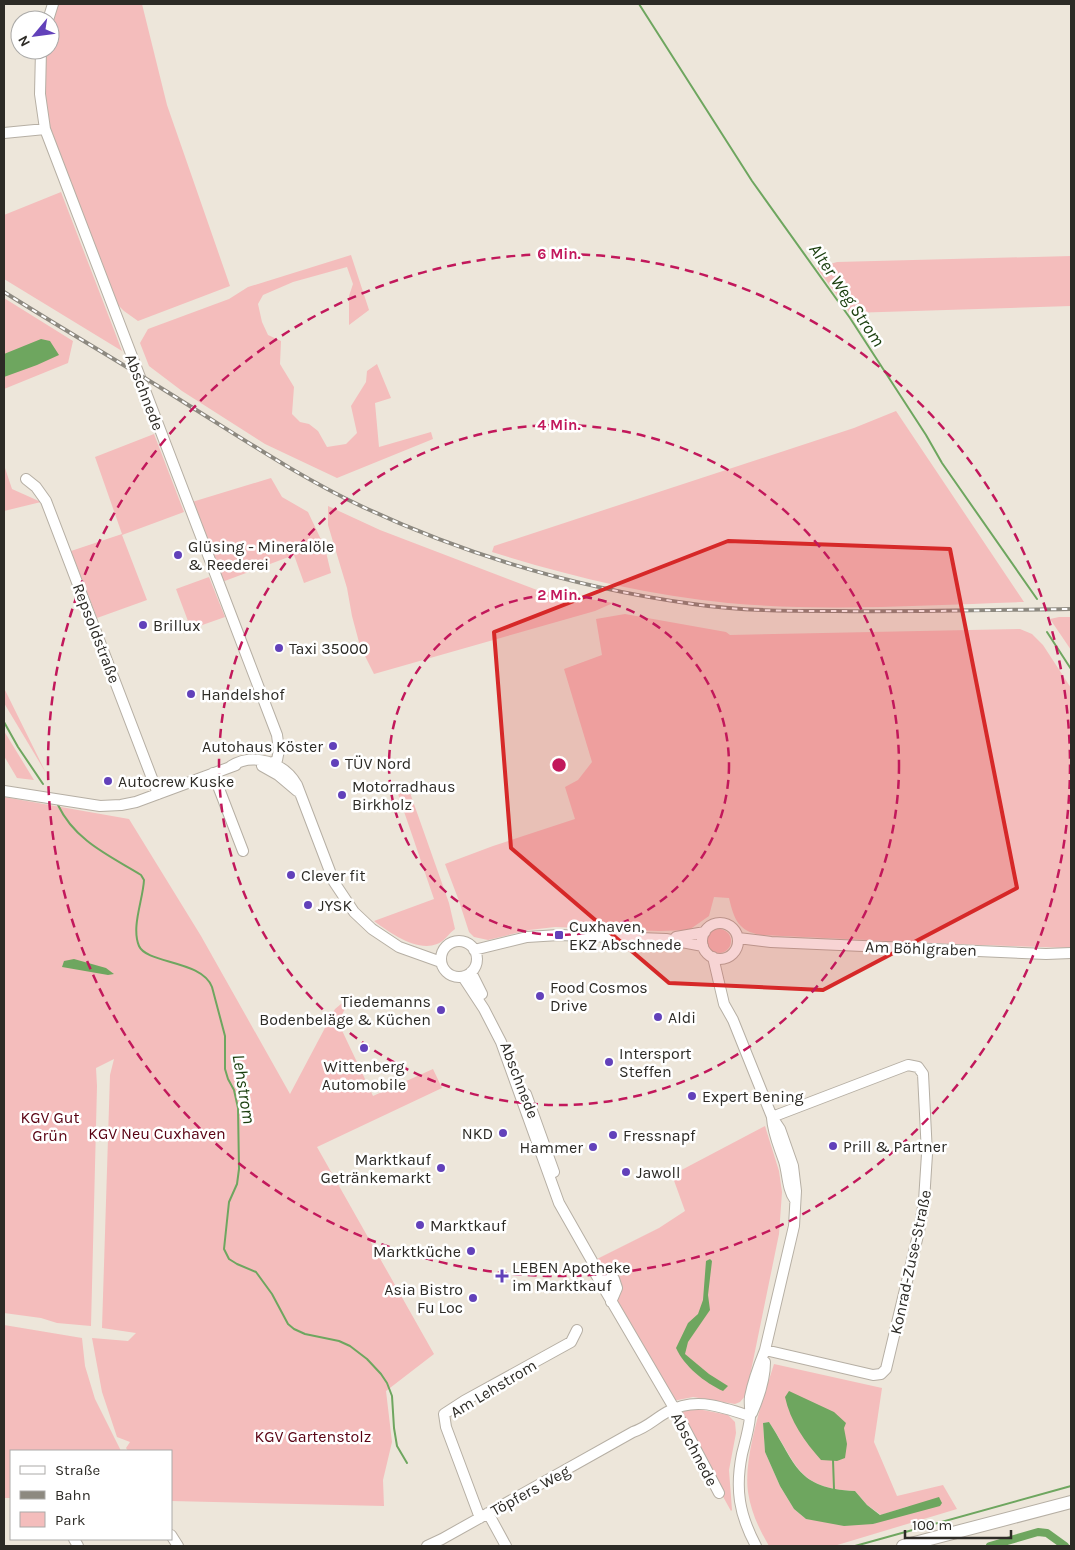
<svg xmlns="http://www.w3.org/2000/svg" width="1075" height="1550" viewBox="0 0 1075 1550" font-family="Karla,sans-serif">
<rect width="100%" height="100%" fill="#ede6da"/>
<path fill="#f4bdbc" fill-rule="evenodd" d="M57 4H142L167 105 230 286 138 321 124 311 115 302 52 135C45 108 42 79 46 50H50V27Z
M61 192 114 330 122 351 4 279V215Z
M351 255 369 310 349 325V296L353 284 347 267 293 282 263 295 258 304 262 322 268 335 281 341 280 364 294 387 292 414 300 422 309 424 318 431 327 447 346 444 357 433 351 406 366 382 367 371 377 364 391 398 375 403 379 447 431 432 433 439 337 478 265 444 182 391 149 366 140 343 148 329 229 299 248 287Z
M1071 256V306L850 313 817 268 837 262Z
M4 298 73 341 68 363 4 389Z
M896 411 1024 602C926 605 826 612 728 603 648 595 569 576 492 552L494 546 854 428Z
M154 434 184 512 122 535 147 600 97 618 71 551 122 534 95 457Z
M5 468 12 489 41 502 4 511V469Z
M271 478 282 497 308 512 325 548 331 573 304 583 294 555 222 582 192 502Z
M328 506 380 530 537 590 613 603 595 611 374 674 360 646 352 616 347 588 328 525Z
M209 577 225 617 191 629 176 589Z
M625 614 726 632 730 635 1020 629 1032 634 1043 645 1071 688V948L951 944 761 935C738 931 734 919 729 898L714 897 709 916 689 930 659 931 555 927 529 930 488 940 474 937 469 932 459 901 445 864 493 846 575 819 565 787 578 780 592 762 564 669 602 655 596 619Z
M1059 617H1071V650L1050 619Z
M4 688 46 773 4 703Z
M4 731 34 780 17 778 4 756Z
M409 790 449 903 455 929C449 933 445 941 437 944 417 952 390 933 374 921L434 899 398 794Z
M4 797 129 819 201 936 290 1094 335 1009 353 994 338 1022 373 1096 433 1069 442 1088 317 1147 434 1354 386 1391 392 1442 383 1480 384 1506 171 1501V1451H128L126 1448 130 1442 117 1437 102 1392 92 1338 128 1341 136 1333 102 1328 110 1075 114 1059 96 1068 97 1086 91 1326 57 1323 41 1318 4 1313Z
M707 941a12 12 0 1 1 24 0a12 12 0 1 1-24 0Z
M765 1126 779 1171 782 1192 779 1234 746 1395 740 1402 735 1404 693 1397 673 1401 616 1304 621 1286 613 1273 600 1280 593 1267 595 1260 659 1228 685 1211 672 1175Z
M4 1325 82 1338 85 1366 95 1399 121 1451H11V1498H4Z
M774 1364 882 1388 874 1442 897 1496 943 1485 957 1509 834 1546H769C759 1529 751 1512 748 1492 743 1457 763 1399 774 1364ZM769 1422C798 1465 796 1488 855 1491L867 1505 881 1515 909 1506 873 1524 806 1519 794 1509 780 1486 765 1452 763 1423Z
M693 1408 728 1415 735 1422 736 1433 729 1470 732 1510 731 1511 721 1493 724 1491 683 1418 682 1414 684 1411Z"/>
<path fill="#6ea65f" d="M41 339 50 341 59 355 37 365 4 377V354Z
M74 959 106 968 114 974 108 975 62 967 64 961Z
M710 1259 712 1261 708 1295 710 1310 688 1342 685 1354 709 1374 728 1386 723 1391C705 1383 684 1366 676 1348L688 1323 698 1314 703 1300 706 1261Z
M789 1391 834 1412 846 1423 844 1428 847 1444 845 1458 837 1461 821 1460C805 1442 790 1421 785 1397Z
M769 1422C797 1465 796 1488 855 1491L867 1505 880 1515 939 1497 942 1503 940 1506 873 1524 844 1526 806 1519 794 1509 780 1486 765 1452 763 1423Z"/>
<g fill="none" stroke-linecap="round" stroke-linejoin="round">
<path stroke="#6ea65f" stroke-width="2" d="M639 4 752 181 850 318 926 435 942 463 1037 599
M1047 632 1071 669
M4 722 18 747 43 784
M58 805C75 841 110 856 141 875L144 880C143 900 131 927 139 946 147 964 202 960 212 987L225 1036V1069L228 1079 234 1090 238 1108 239 1169 237 1184 229 1202 224 1249 229 1259 237 1264 256 1272 272 1294 288 1324 294 1329 305 1334 339 1341 350 1346 367 1359 381 1374 387 1383 392 1396 394 1428 397 1446 407 1463
M833 1460 834 1489
M855 1546 1071 1486"/>
<path stroke="#6ea65f" stroke-width="8" d="M990 1546 1038 1532 1047 1533 1065 1546"/>
<defs>
<path id="minor" d="M48 20 53 4
M41 50 40 94 45 129 277 735 279 750 277 760 272 763
M4 133 45 129
M26 479 36 487 46 501 158 794
M231 766C253 752 284 762 297 785L334 882 354 912 372 929 399 947 441 962
M262 766 278 775 297 791
M213 773 243 851
M4 791 100 806 121 805 136 802 236 765
M702 941a18 18 0 1 1 36 0a18 18 0 1 1-36 0Z
M676 937 705 932
M738 938 771 942 1046 954 1071 953
M441 959a18 18 0 1 1 36 0a18 18 0 1 1-36 0Z
M474 950 527 937 559 935 666 939 703 946
M713 957 724 1004 733 1020 772 1117 780 1129 793 1166 796 1191 794 1226 765 1350C759 1365 753 1381 750 1397 749 1404 751 1410 750 1417 749 1429 745 1442 742 1454 735 1489 739 1514 756 1546
M471 972 482 994
M463 977 484 1009 501 1042 559 1203 592 1261
M526 1094 554 1172
M772 1118C773 1134 779 1146 784 1161 788 1174 787 1189 795 1200
M595 1273 674 1408 719 1493
M605 1289 604 1282 606 1279H614L617 1288 611 1302
M765 1350 873 1375 881 1374 886 1369 919 1231 924 1201 927 1154 923 1074 918 1067 908 1065 772 1117
M752 1413C759 1397 765 1379 765 1362
M488 1513 506 1546
M480 1518 446 1427 444 1414 464 1401 571 1342 577 1330
M171 1535 178 1546
M74 1539 78 1546
M427 1546 442 1539 633 1432C648 1427 653 1420 667 1412 696 1396 721 1407 750 1416"/>
<path id="major" d="M903 1546 1071 1502"/>
</defs>
<use href="#minor" stroke="#b6afa4" stroke-width="12"/>
<use href="#major" stroke="#b6afa4" stroke-width="14"/>
<use href="#minor" stroke="#fff" stroke-width="10"/>
<use href="#major" stroke="#fff" stroke-width="12"/>
<defs>
<path id="rail" d="M4 292C64 330 125 365 185 403 243 439 301 478 363 507 468 556 578 588 693 604 740 611 788 611 836 611 914 612 993 610 1071 609"/>
</defs>
<use href="#rail" stroke="#8d8980" stroke-width="4"/>
<use href="#rail" stroke="#fff" stroke-width="2" stroke-dasharray="5.5" stroke-linecap="butt"/>
</g>
<path fill="#d62828" fill-opacity="0.2" stroke="#d62828" stroke-width="4" stroke-linejoin="round" d="M728 541 950 549 1017 888 823 990 669 983 511 848 494 632Z"/>
<g fill="none" stroke="#c2185b" stroke-width="2.5" stroke-dasharray="9 6">
<circle cx="559" cy="765" r="170"/>
<circle cx="559" cy="765" r="340"/>
<circle cx="559" cy="765" r="511"/>
</g>
<g fill="#6241ba" stroke="#fff" stroke-width="2">
<circle cx="178" cy="555" r="5"/>
<circle cx="143" cy="625" r="5"/>
<circle cx="279" cy="648" r="5"/>
<circle cx="191" cy="694" r="5"/>
<circle cx="333" cy="746" r="5"/>
<circle cx="335" cy="763" r="5"/>
<circle cx="108" cy="781" r="5"/>
<circle cx="342" cy="795" r="5"/>
<circle cx="291" cy="875" r="5"/>
<circle cx="308" cy="905" r="5"/>
<rect x="554" y="930" width="10" height="10" rx="2.5"/>
<circle cx="540" cy="996" r="5"/>
<circle cx="441" cy="1010" r="5"/>
<circle cx="658" cy="1017" r="5"/>
<circle cx="364" cy="1048" r="5"/>
<circle cx="609" cy="1062" r="5"/>
<circle cx="692" cy="1096" r="5"/>
<circle cx="503" cy="1133" r="5"/>
<circle cx="613" cy="1135" r="5"/>
<circle cx="833" cy="1146" r="5"/>
<circle cx="593" cy="1147" r="5"/>
<circle cx="441" cy="1168" r="5"/>
<circle cx="626" cy="1172" r="5"/>
<circle cx="420" cy="1225" r="5"/>
<circle cx="471" cy="1251" r="5"/>
<path d="M499.5 1268.5h5v5h5v5h-5v5h-5v-5h-5v-5h5z"/>
<circle cx="473" cy="1298" r="5"/>
</g>
<g text-anchor="middle" stroke-width="5" stroke-linejoin="round" paint-order="stroke">
<g font-size="16" fill="#2d2b26" stroke="#fff">
<text transform="translate(145 392) rotate(69)" y="6">Abschnede</text>
<text transform="translate(97 633) rotate(69)" y="6">Repsoldstraße</text>
<text transform="translate(921 948) rotate(2)" y="6">Am Böhlgraben</text>
<text transform="translate(520 1080) rotate(69)" y="6">Abschnede</text>
<text transform="translate(910 1262) rotate(-78)" y="6">Konrad-Zuse-Straße</text>
<text transform="translate(493 1388) rotate(-31)" y="6">Am Lehstrom</text>
<text transform="translate(695 1449) rotate(62)" y="6">Abschnede</text>
<text transform="translate(530 1490) rotate(-29)" y="6">Töpfers Weg</text>
</g>
<g font-size="16" fill="#2d2b26" stroke="#fff" text-anchor="start">
<text x="188" y="552">Glüsing - Mineralöle<tspan x="188" dy="18">&amp; Reederei</tspan></text>
<text x="153" y="631">Brillux</text>
<text x="289" y="654">Taxi 35000</text>
<text x="201" y="700">Handelshof</text>
<text x="323" y="752" text-anchor="end">Autohaus Köster</text>
<text x="345" y="769">TÜV Nord</text>
<text x="118" y="787">Autocrew Kuske</text>
<text x="352" y="792">Motorradhaus<tspan x="352" dy="18">Birkholz</tspan></text>
<text x="301" y="881">Clever fit</text>
<text x="318" y="911">JYSK</text>
<text x="569" y="932">Cuxhaven,<tspan x="569" dy="18">EKZ Abschnede</tspan></text>
<text x="550" y="993">Food Cosmos<tspan x="550" dy="18">Drive</tspan></text>
<text x="431" y="1007" text-anchor="end">Tiedemanns<tspan x="431" dy="18">Bodenbeläge &amp; Küchen</tspan></text>
<text x="668" y="1023">Aldi</text>
<text x="619" y="1059">Intersport<tspan x="619" dy="18">Steffen</tspan></text>
<text x="364" y="1072" text-anchor="middle">Wittenberg<tspan x="364" dy="18">Automobile</tspan></text>
<text x="702" y="1102">Expert Bening</text>
<text x="493" y="1139" text-anchor="end">NKD</text>
<text x="623" y="1141">Fressnapf</text>
<text x="843" y="1152">Prill &amp; Partner</text>
<text x="583" y="1153" text-anchor="end">Hammer</text>
<text x="431" y="1165" text-anchor="end">Marktkauf<tspan x="431" dy="18">Getränkemarkt</tspan></text>
<text x="636" y="1178">Jawoll</text>
<text x="430" y="1231">Marktkauf</text>
<text x="461" y="1257" text-anchor="end">Marktküche</text>
<text x="512" y="1273">LEBEN Apotheke<tspan x="512" dy="18">im Marktkauf</tspan></text>
<text x="463" y="1295" text-anchor="end">Asia Bistro<tspan x="463" dy="18">Fu Loc</tspan></text>
</g>
<g font-size="16" fill="#580111" stroke="#fff">
<text x="50" y="1123">KGV Gut<tspan x="50" dy="18">Grün</tspan></text>
<text x="157" y="1139">KGV Neu Cuxhaven</text>
<text x="313" y="1442">KGV Gartenstolz</text>
</g>
<g font-size="18" font-style="italic" fill="#1a3f0e" stroke="#fff">
<text transform="translate(847 295) rotate(56)" y="6">Alter Weg Strom</text>
<text transform="translate(244 1089) rotate(81)" y="6">Lehstrom</text>
</g>
</g>
<circle cx="559" cy="765" r="8" fill="#c2185b" stroke="#fff" stroke-width="2.5"/>
<g font-size="15" text-anchor="middle" font-weight="bold" fill="#c2185b" stroke="#fff" stroke-width="5" stroke-linejoin="round" paint-order="stroke">
<text x="559" y="259">6 Min.</text>
<text x="559" y="430">4 Min.</text>
<text x="559" y="600">2 Min.</text>
</g>
<rect width="1075" height="1550" fill="none" stroke="#2d2b26" stroke-width="10"/>
<rect x="10" y="1450" width="162" height="90" fill="#ffffff" stroke="#abaaa8"/>
<rect x="20" y="1466" width="25" height="8" fill="#ffffff" stroke="#abaaa8"/>
<text x="55" y="1475" font-size="15" fill="#2d2b26">Straße</text>
<rect x="20" y="1491" width="25" height="8" fill="#8d8980" stroke="#abaaa8"/>
<text x="55" y="1500" font-size="15" fill="#2d2b26">Bahn</text>
<rect x="20" y="1512" width="25" height="15" fill="#f4bdbc" stroke="#abaaa8"/>
<text x="55" y="1525" font-size="15" fill="#2d2b26">Park</text>
<g transform="translate(35 35) rotate(241)"><circle r="24" fill="#ffffff" stroke="#abaaa8"/>
<path d="M0-4L9 19L0 12L-9 19Z" fill="#6241ba"/>
<text y="-8" font-size="14" font-weight="bold" text-anchor="middle" fill="#2d2b26">N</text>
</g>
<path d="M905 1530v8h106v-8" fill="none" stroke="#2d2b26" stroke-width="2.5"/>
<text x="912" y="1530" font-size="15" fill="#2d2b26" stroke="#ffffff" stroke-width="4" paint-order="stroke">100 m</text>
</svg>
